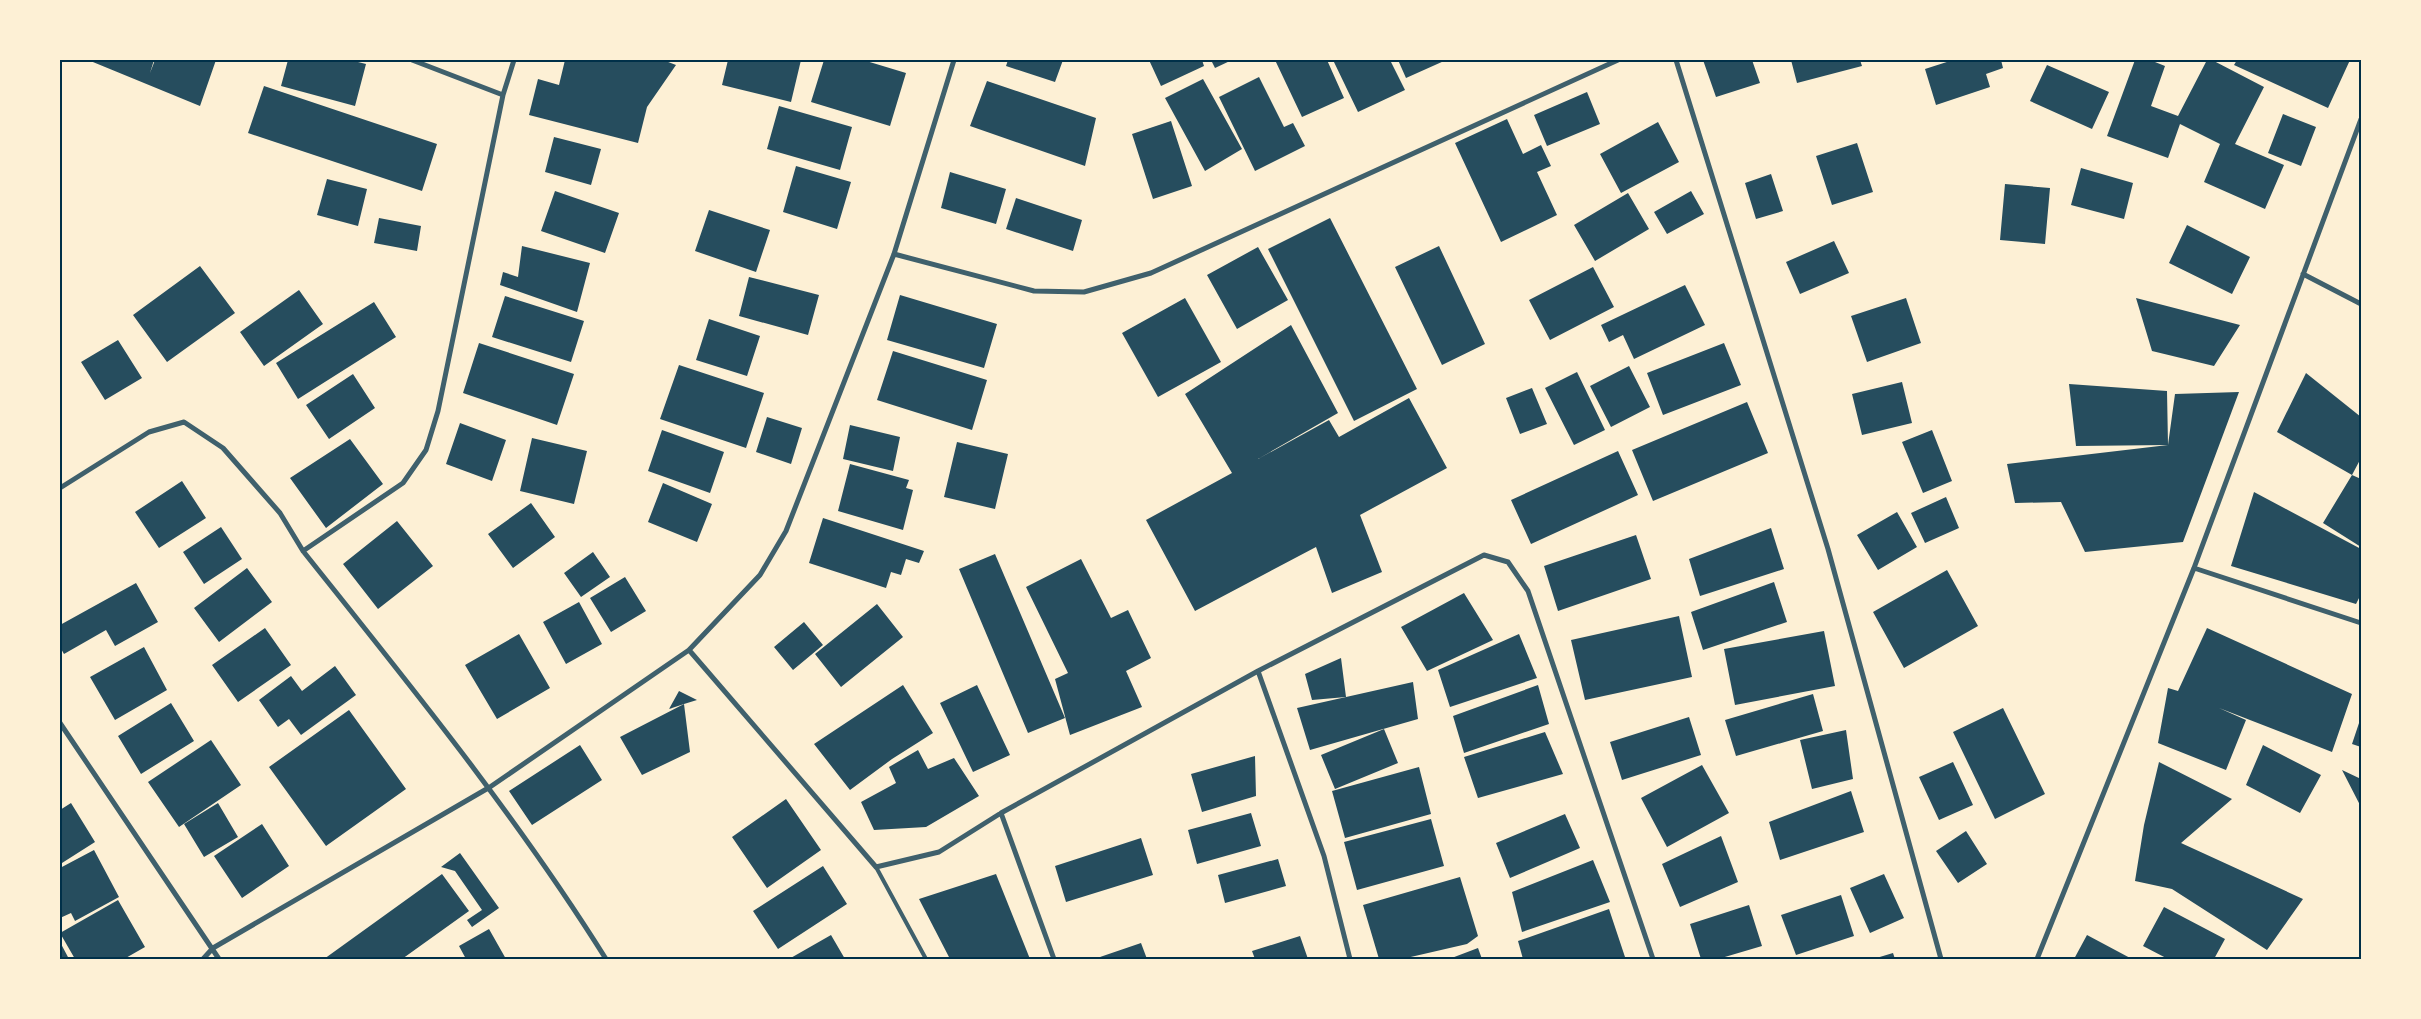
<svg xmlns="http://www.w3.org/2000/svg" width="2421" height="1019" viewBox="0 0 2421 1019" font-family="Bitter,serif">
<rect width="100%" height="100%" fill="#fdf0d5"/>
<path fill="#264d5e" d="M88 60H154L150 73 155 60H216L200 106Z
M288 60H350L366 64 355 106 281 86Z
M565 60H663L676 65 647 107 638 143 529 115 538 79 559 85Z
M728 60H801L791 102 722 85Z
M824 60H863L906 73 890 126 811 102Z
M1008 60H1063L1055 82 1006 66Z
M1149 60H1202L1204 66 1161 86Z
M1211 60H1232L1215 68Z
M1275 60H1327L1344 98 1302 117Z
M1333 60H1390L1405 90 1358 112Z
M1398 60H1443L1444 61 1406 78Z
M1703 60H1752L1760 83 1716 97Z
M1791 60H1860L1862 66 1797 83Z
M1953 60H2001L2003 68 1986 74 1990 87 1936 105 1925 69Z
M2135 60H2150L2165 66 2151 106 2178 116 2207 60H2212L2264 87 2235 144 2284 165 2265 209 2204 182 2220 144 2180 124 2168 158 2107 136Z
M2237 60H2350L2328 108 2234 65Z
M2047 65 2109 92 2092 129 2030 101Z
M1259 77 1284 127 1293 123 1305 146 1255 171 1219 97Z
M1203 79 1242 149 1205 171 1165 98Z
M987 81 1096 118 1085 166 970 126Z
M264 86 437 144 422 191 248 133Z
M1587 92 1600 124 1547 146 1534 115Z
M779 106 852 127 840 170 767 149Z
M2283 114 2316 127 2301 166 2268 153Z
M1507 119 1523 154 1541 145 1551 166 1537 172 1557 215 1501 242 1455 143Z
M1171 121 1192 186 1153 199 1132 134Z
M1658 122 1679 162 1621 193 1600 154Z
M554 137 601 149 591 185 545 172Z
M1857 143 1873 192 1832 205 1816 156Z
M796 166 851 182 837 229 783 212Z
M2081 168 2133 183 2124 219 2071 205Z
M950 172 1006 189 996 224 941 208Z
M1771 174 1783 211 1756 219 1745 183Z
M327 179 367 189 358 226 317 215Z
M2005 184 2050 188 2045 244 2000 240Z
M555 191 619 213 605 253 541 231Z
M1691 191 1704 214 1667 234 1654 212Z
M1628 193 1649 229 1595 261 1574 225Z
M1016 198 1082 220 1073 251 1006 229Z
M709 210 770 230 756 272 695 251Z
M379 218 421 226 417 251 374 243Z
M1330 218 1417 389 1354 421 1268 249Z
M2187 225 2250 257 2232 294 2169 263Z
M1834 241 1849 273 1800 294 1786 262Z
M522 246 590 263 577 312 500 285 503 272 518 277Z
M1439 246 1485 344 1442 365 1395 267Z
M1258 247 1288 300 1237 329 1207 275Z
M200 266 235 313 167 362 133 315Z
M1593 267 1614 307 1550 340 1529 300Z
M749 277 819 295 808 335 739 316Z
M1685 285 1705 325 1634 359 1623 335 1609 342 1601 325Z
M299 290 323 324 264 366 240 332Z
M900 295 997 324 984 368 887 340Z
M505 296 584 321 571 362 492 337Z
M1185 298 1221 362 1158 397 1122 333Z
M1906 298 1921 343 1867 362 1851 316Z
M2136 298 2240 325 2214 366 2152 351Z
M374 302 396 337 298 399 276 363Z
M709 319 760 336 747 376 696 360Z
M1291 325 1338 413 1258 459 1329 420 1339 437 1409 398 1447 468 1360 515 1382 572 1332 593 1316 547 1195 611 1146 520 1232 473 1185 394Z
M118 340 142 378 105 400 81 362Z
M479 343 574 374 557 425 463 393Z
M1724 343 1741 385 1663 415 1647 373Z
M893 351 987 380 972 430 877 400Z
M679 365 764 393 746 448 660 419Z
M1629 366 1650 407 1611 427 1590 386Z
M1577 372 1605 430 1574 445 1545 388Z
M2306 373 2361 417V458L2352 475 2277 432Z
M353 374 375 408 329 439 306 405Z
M1902 382 1912 423 1862 435 1852 394Z
M2069 384 2167 391 2168 445 2076 446Z
M1532 388 1547 424 1520 434 1506 398Z
M2239 392 2183 542 2085 552 2061 502 2015 503 2007 464 2168 445 2175 394Z
M1747 402 1768 453 1653 501 1632 450Z
M767 417 802 428 791 464 756 452Z
M460 423 506 440 492 481 446 464Z
M850 425 900 437 893 471 843 459Z
M662 430 724 452 710 493 648 471Z
M1932 430 1952 481 1923 493 1902 442Z
M532 438 587 451 574 504 520 491Z
M350 439 383 484 326 528 290 478Z
M957 442 1008 454 995 509 944 497Z
M1618 451 1638 495 1531 544 1511 500Z
M850 464 909 480 906 488 913 490 903 530 838 511Z
M2352 475 2361 479V547L2323 523Z
M182 481 206 518 159 548 135 512Z
M663 483 712 504 697 542 648 522Z
M2254 492 2361 549V594L2356 604 2231 566Z
M1946 497 1959 528 1925 543 1911 513Z
M531 503 555 537 513 568 488 534Z
M1897 512 1917 547 1878 570 1857 535Z
M823 518 924 551 919 563 906 559 901 575 891 572 886 588 809 563Z
M397 521 433 566 378 609 343 564Z
M221 527 242 559 204 584 183 552Z
M1771 528 1784 569 1700 596 1689 559Z
M1636 535 1651 579 1558 611 1544 566Z
M593 552 610 577 581 597 564 573Z
M995 554 1065 718 1028 733 959 569Z
M1081 559 1111 618 1128 610 1151 658 1126 671 1142 707 1070 735 1055 679 1068 673 1026 587Z
M247 568 272 602 219 642 194 608Z
M1947 570 1978 626 1904 668 1873 612Z
M625 577 646 611 611 632 590 598Z
M1774 582 1787 622 1703 650 1691 612Z
M136 583 158 622 115 646 106 630 64 654 60 647V625Z
M1464 593 1493 640 1427 671 1401 627Z
M579 602 602 644 566 664 543 622Z
M877 604 903 637 841 687 815 654Z
M1679 616 1692 677 1585 700 1571 640Z
M804 622 823 645 793 670 774 647Z
M265 628 291 665 238 702 212 665Z
M2207 628 2352 694 2332 752 2219 708 2246 720 2226 770 2158 743 2168 688 2178 691Z
M1824 631 1835 686 1735 705 1724 649Z
M519 634 550 688 497 719 465 665Z
M1519 634 1537 678 1450 707 1438 670Z
M144 647 167 690 115 720 90 677Z
M1341 658 1346 697 1312 700 1305 674Z
M335 666 356 695 301 735 289 719 278 727 259 700 291 676 302 691Z
M1413 682 1418 719 1310 750 1297 708Z
M903 685 933 733 892 759 850 790 814 744Z
M977 685 1010 755 973 772 940 703Z
M1538 685 1549 724 1464 753 1453 716Z
M679 691 697 700 684 704 690 752 642 775 620 737 684 704 669 709Z
M1813 694 1823 731 1736 756 1725 720Z
M171 703 194 741 141 774 118 736Z
M2003 708 2045 794 1995 819 1953 732Z
M349 710 406 789 326 846 269 767Z
M1689 717 1701 755 1622 780 1610 742Z
M2361 717V747L2352 744Z
M1384 729 1398 763 1335 789 1321 755Z
M1846 730 1853 779 1812 789 1800 740Z
M1545 732 1563 774 1478 798 1464 757Z
M211 740 241 785 179 827 148 782Z
M580 745 602 780 532 825 509 791Z
M2263 745 2321 775 2300 813 2246 785Z
M918 750 928 769 954 758 979 796 926 827 874 830 861 802 896 783 889 767Z
M1255 756 1256 796 1202 812 1191 774Z
M1953 762 1973 805 1939 820 1919 777Z
M2159 762 2232 799 2181 843 2303 899 2267 950 2172 889 2135 881 2144 825Z
M1702 765 1729 813 1667 847 1641 798Z
M1419 767 1431 814 1345 838 1332 791Z
M2342 770 2361 779V807Z
M1851 791 1864 832 1780 860 1769 822Z
M786 799 821 850 767 888 732 837Z
M71 803 95 842 62 863 60 859V810Z
M218 803 238 837 204 857 184 824Z
M1251 813 1261 846 1197 864 1188 830Z
M1565 814 1580 848 1510 878 1496 843Z
M1431 819 1444 866 1357 890 1344 842Z
M262 824 289 866 242 898 214 856Z
M1966 831 1987 864 1958 883 1936 851Z
M1721 836 1738 882 1680 907 1662 864Z
M1141 838 1153 875 1066 902 1055 866Z
M94 850 119 897 75 921 71 913 60 918V868Z
M460 853 499 908 472 927 467 920 482 910 455 871 441 867Z
M1278 859 1286 886 1225 903 1218 875Z
M1593 860 1610 902 1522 932 1512 892Z
M823 866 847 904 778 949 753 911Z
M442 874 469 911 402 959H324Z
M996 874 1030 959H950L919 899Z
M1884 874 1904 918 1870 933 1850 888Z
M1460 877 1478 936 1467 944 1402 959H1379L1363 905Z
M1841 895 1854 936 1796 955 1781 915Z
M118 900 145 947 124 959H75L60 933Z
M1749 905 1762 946 1718 959H1701L1690 924Z
M2164 907 2225 939 2214 959H2168L2143 946Z
M1609 909 1625 957 1615 959H1523L1518 941Z
M489 929 506 959H466L459 946Z
M831 935 845 959H789Z
M2087 935 2132 959H2074Z
M1300 936 1308 959H1255L1252 951Z
M60 942 69 959H60Z
M1141 943 1147 959H1100V957Z
M1478 948 1482 959H1449Z
M1893 953 1895 959H1873Z"/>
<g fill="none" stroke-linecap="round" stroke-linejoin="round">
<path stroke="#3f606c" stroke-width="4" d="M876 867 926 959"/>
<path stroke="#3f606c" stroke-width="5" d="M412 60 503 95
M1676 60 1828 549 1941 959
M894 254 1034 291 1084 292 1151 273 1618 60
M2303 274 2361 304
M60 488 149 432 184 422 223 448 280 513 303 551C409 684 516 815 606 959
M303 551 403 483 426 450 438 411 503 95 514 60
M2194 568 2361 623
M689 650 876 867 939 852 1001 813 1258 671 1484 555 1508 562 1528 591 1653 959
M1258 671 1324 856 1350 959
M60 723 219 959
M1001 813 1054 959
M203 959 213 948 490 787 689 650 760 575 786 531 894 254 954 60
M2037 959 2194 568 2361 119"/>
</g>
<rect width="2421" height="1019" fill="none" stroke="#fdf0d5" stroke-width="122"/>
<rect x="61" y="61" width="2299" height="897" fill="none" stroke="#003049" stroke-width="2"/>
</svg>
